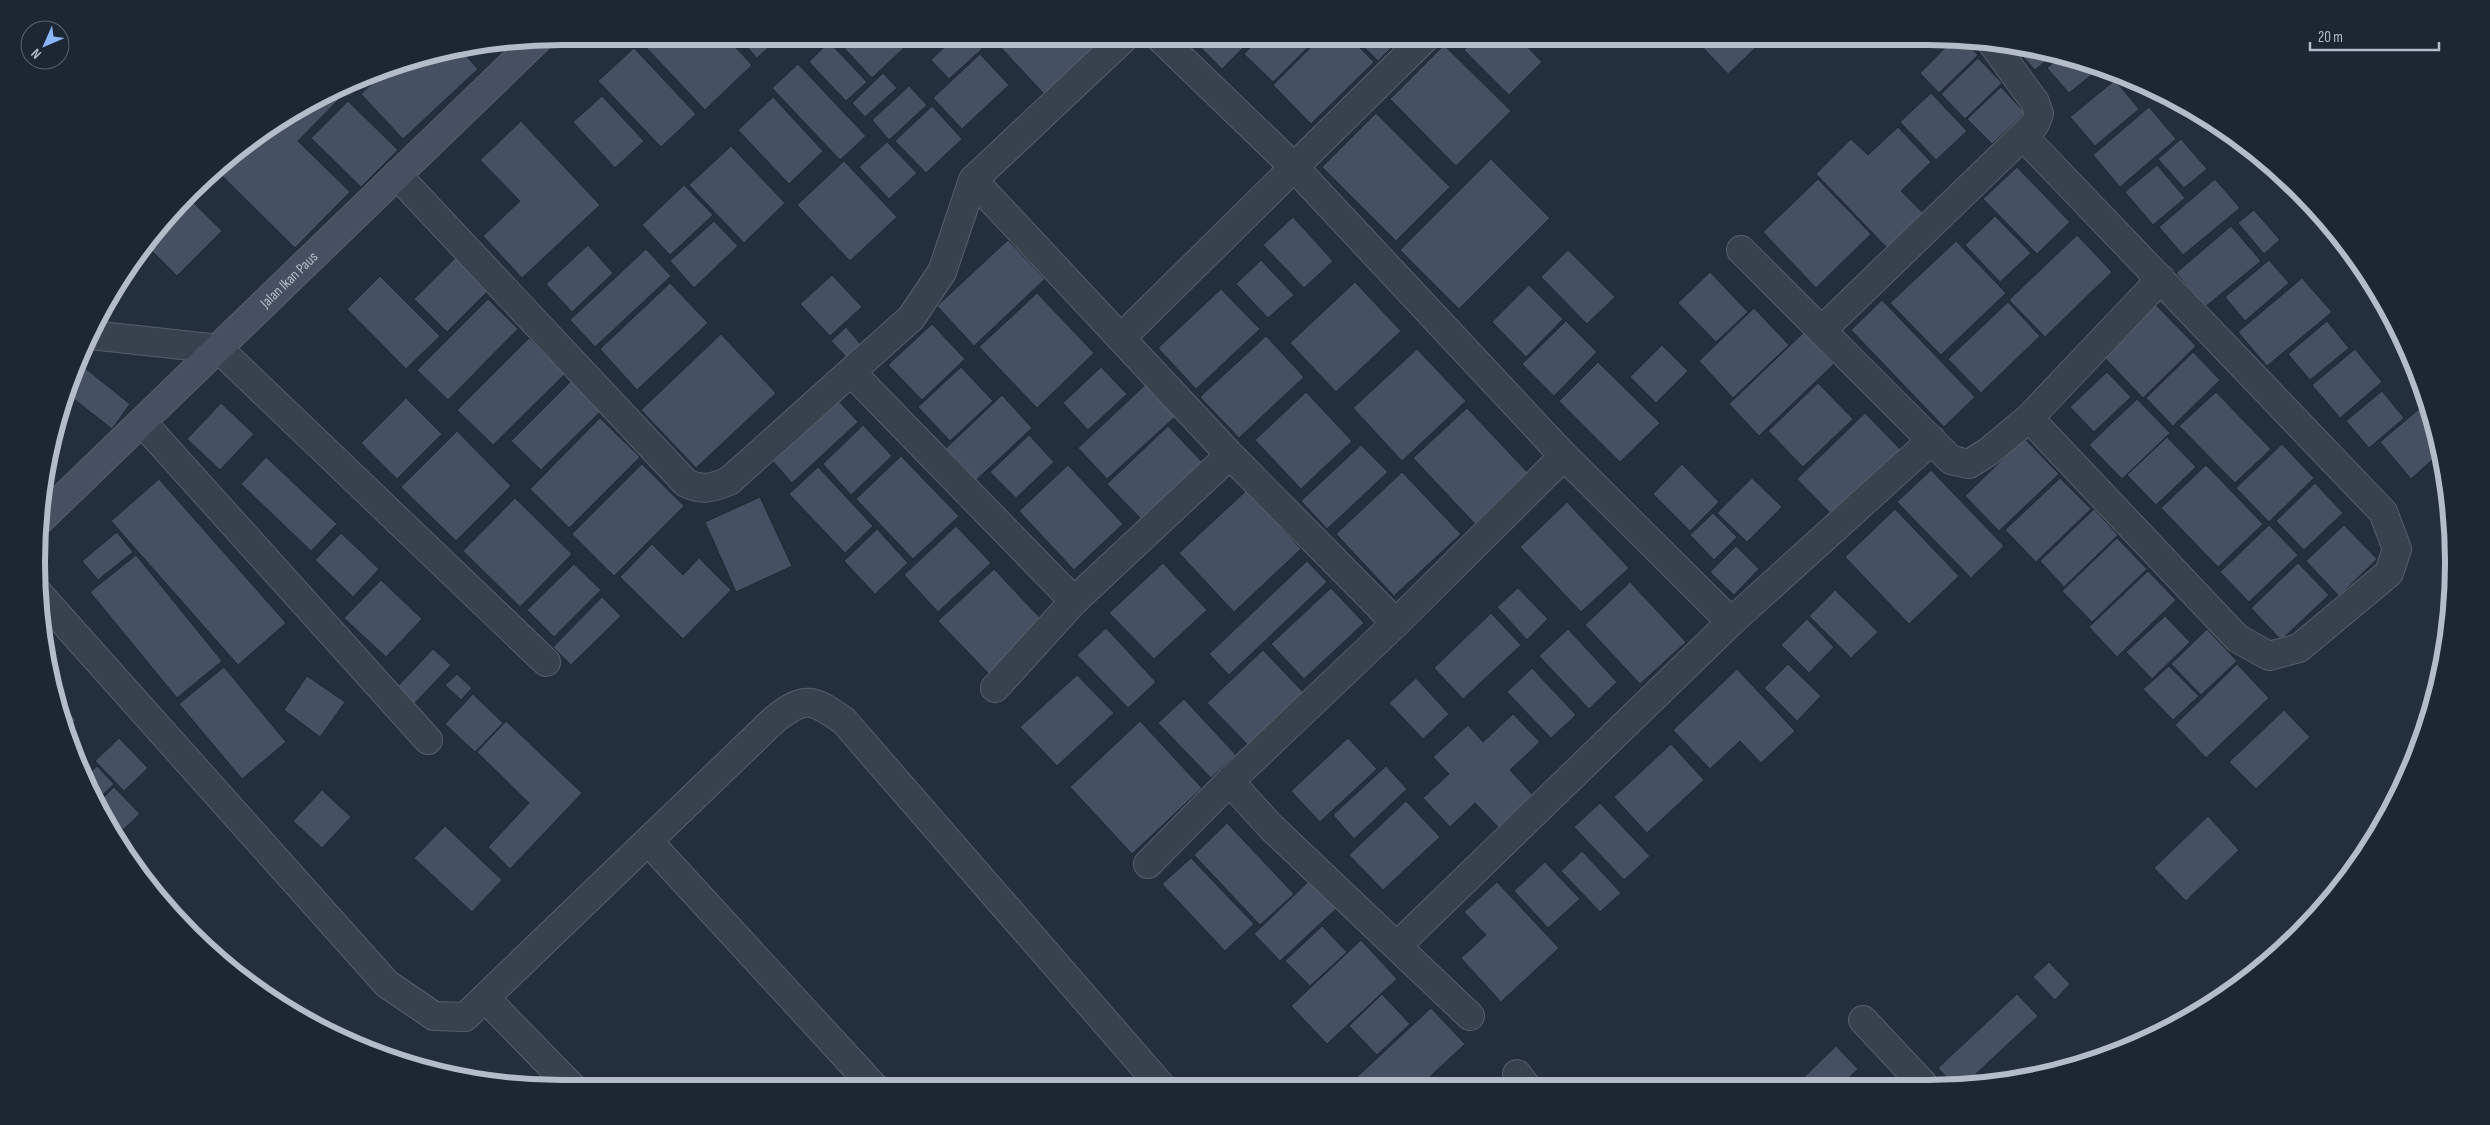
<svg xmlns="http://www.w3.org/2000/svg" width="2490" height="1125" viewBox="0 0 2490 1125" font-family="'Sofia Sans Condensed',sans-serif">
<rect width="100%" height="100%" fill="#242f3e"/>
<path fill="#455162" stroke="#1f2835" d="M650 36H725L752 65 705 110 642 43Z
M737 36H781L757 58Z
M833 36H899L907 45 872 78Z
M956 36H970L982 49 949 79 931 60Z
M990 36H1103L1106 39 1046 96Z
M1193 36H1255L1222 69 1191 38Z
M1262 36H1319L1273 82 1244 54Z
M1322 36H1348L1374 62 1311 124 1273 85Z
M1353 36H1403L1378 61Z
M1478 36H1517L1542 62 1509 95 1464 50Z
M1527 36H1550L1538 48Z
M1692 36H1768L1728 74Z
M1954 39 1963 40 1978 55 1939 93 1920 73Z
M829 42 867 82 846 101 809 62Z
M1444 45 1511 111 1456 166 1390 99Z
M2012 45 2030 46 2054 54 2035 70Z
M458 47 478 69 403 139 361 94 393 64Z
M634 48 696 114 661 147 598 81Z
M980 54 1009 85 962 129 933 98Z
M2061 56 2100 68 2069 93 2047 68Z
M1978 58 2002 83 1965 119 1941 94Z
M798 64 866 136 840 160 772 88Z
M883 73 897 88 865 117 852 103Z
M2115 80 2139 109 2095 146 2070 117Z
M909 86 927 105 889 140 872 120Z
M2001 87 2025 113 1992 144 1967 119Z
M340 88 345 93 298 141 350 192 295 248 214 168 300 107Z
M1931 93 1967 131 1936 160 1900 122Z
M602 96 644 141 615 168 573 122Z
M773 97 823 151 789 184 738 130Z
M348 101 398 150 361 187 311 138Z
M932 106 962 139 926 173 895 141Z
M2149 107 2176 139 2120 187 2093 155Z
M1376 113 1450 187 1396 241 1322 167Z
M521 121 600 205 522 278 483 236 520 201 480 160Z
M1898 127 1931 162 1901 191 1924 214 1888 249 1816 174 1851 139 1868 155Z
M2181 139 2207 169 2184 188 2158 159Z
M887 142 917 173 889 199 859 167Z
M731 146 785 203 744 243 689 185Z
M1491 159 1550 218 1459 309 1400 250Z
M844 161 897 217 850 261 797 205Z
M2157 165 2185 198 2153 225 2125 192Z
M2017 167 2070 222 2037 254 1983 199Z
M1818 179 1871 234 1816 288 1763 232Z
M2215 179 2240 208 2183 255 2159 227Z
M684 185 713 215 670 255 642 225Z
M187 196 222 231 177 276 146 245 167 216Z
M2254 210 2280 240 2264 254 2238 223Z
M1995 216 2031 253 2000 282 1965 245Z
M1293 217 1333 261 1304 288 1263 245Z
M714 221 738 246 694 288 670 261Z
M2231 226 2261 261 2205 307 2176 273Z
M2077 235 2112 272 2045 337 2009 300Z
M1008 240 1045 279 974 346 937 306Z
M1956 241 2006 293 1941 355 1890 303Z
M588 245 613 273 572 312 546 284Z
M646 249 671 276 595 347 570 320Z
M1568 250 1615 297 1587 324 1541 277Z
M456 257 489 290 447 332 414 299Z
M1261 260 1294 295 1268 318 1236 284Z
M2269 260 2289 283 2245 321 2225 297Z
M1710 272 1748 312 1716 342 1678 303Z
M832 275 862 307 830 336 800 304Z
M380 276 440 336 406 369 347 309Z
M2302 278 2332 312 2267 366 2238 332Z
M1355 282 1401 331 1336 392 1290 343Z
M670 283 708 323 637 390 600 349Z
M1529 285 1563 319 1526 357 1492 322Z
M1221 289 1260 329 1196 389 1158 348Z
M1037 293 1094 353 1037 408 979 347Z
M488 299 518 329 448 400 417 370Z
M1882 300 1975 397 1944 427 1851 330Z
M2008 302 2040 336 1981 393 1948 359Z
M2156 305 2196 346 2143 398 2103 356Z
M1754 308 1789 345 1733 398 1699 361Z
M1566 321 1597 352 1554 396 1522 364Z
M2327 321 2349 348 2310 380 2288 354Z
M932 324 965 359 922 400 888 365Z
M846 327 863 347 849 360 831 341Z
M1804 332 1834 364 1759 436 1729 404Z
M721 334 776 393 696 468 641 410Z
M1266 336 1304 377 1239 438 1200 397Z
M529 338 565 374 493 445 457 410Z
M1662 345 1688 371 1656 403 1630 377Z
M1417 349 1466 401 1402 461 1353 408Z
M2355 349 2382 382 2340 418 2312 385Z
M2193 352 2220 380 2173 426 2146 398Z
M1598 362 1660 423 1620 462 1559 401Z
M80 364 130 404 112 429 65 392 73 375Z
M961 367 993 401 950 441 918 407Z
M1101 367 1127 394 1088 430 1063 403Z
M2107 372 2131 397 2094 432 2070 407Z
M571 381 601 411 541 470 511 441Z
M1818 383 1853 419 1803 467 1768 431Z
M1145 385 1176 416 1107 479 1078 448Z
M2382 391 2404 418 2369 448 2346 421Z
M1306 392 1352 441 1301 489 1255 440Z
M2216 392 2271 449 2235 483 2179 426Z
M1002 395 1032 428 971 485 941 453Z
M406 398 442 434 397 479 361 443Z
M836 398 858 422 792 483 771 459Z
M2137 399 2170 433 2122 479 2089 445Z
M221 403 254 434 220 470 187 439Z
M2426 403 2441 452 2411 479 2380 442Z
M1467 408 1529 474 1475 524 1413 458Z
M1865 413 1902 451 1833 516 1797 479Z
M600 418 640 457 569 528 530 489Z
M863 425 892 456 851 495 823 464Z
M1168 426 1205 465 1144 522 1107 484Z
M457 431 511 486 456 541 401 487Z
M1029 435 1054 462 1016 498 990 472Z
M2167 437 2196 467 2156 505 2127 475Z
M2024 438 2059 474 1999 531 1965 496Z
M2282 444 2314 478 2269 522 2236 488Z
M1361 445 1388 472 1327 529 1301 501Z
M901 456 959 516 913 559 856 499Z
M266 457 337 524 311 551 241 484Z
M642 464 684 506 614 576 572 534Z
M1682 464 1719 502 1690 531 1653 494Z
M1068 465 1123 524 1074 570 1019 511Z
M2206 465 2263 524 2218 567 2161 508Z
M818 467 873 526 845 553 789 494Z
M1931 470 2004 546 1971 578 1897 502Z
M1402 472 1461 534 1394 596 1336 534Z
M1752 478 1782 507 1747 542 1717 513Z
M2060 478 2091 509 2036 562 2005 530Z
M159 479 286 623 238 665 111 521Z
M2315 483 2343 513 2304 550 2276 521Z
M1247 490 1301 549 1234 612 1179 553Z
M760 497 792 566 736 592 705 522Z
M515 498 572 554 520 607 463 551Z
M1567 502 1629 568 1581 612 1520 547Z
M1895 509 1959 576 1909 624 1845 557Z
M2094 509 2118 535 2064 587 2040 561Z
M1713 513 1737 537 1714 560 1690 535Z
M2269 525 2298 555 2249 602 2220 572Z
M2344 525 2377 559 2339 596 2306 561Z
M956 526 991 563 938 612 904 575Z
M877 529 908 563 875 594 844 561Z
M117 532 133 552 98 580 82 561Z
M341 533 379 569 353 597 315 560Z
M2117 538 2147 569 2092 622 2062 591Z
M652 544 683 575 699 558 731 590 683 639 620 577Z
M1736 546 1759 569 1734 595 1710 572Z
M136 555 222 661 177 698 90 592Z
M1307 561 1327 582 1229 675 1209 654Z
M1163 563 1207 610 1154 659 1109 613Z
M2298 563 2329 595 2281 640 2251 608Z
M574 564 601 590 554 637 527 610Z
M994 569 1044 622 989 674 938 621Z
M2148 571 2176 600 2117 657 2089 627Z
M381 580 422 619 386 657 344 618Z
M1630 582 1686 642 1640 684 1585 625Z
M1331 588 1364 623 1304 679 1271 644Z
M1518 588 1548 619 1527 640 1497 607Z
M1835 590 1878 632 1851 658 1809 616Z
M602 597 621 616 571 665 553 647Z
M1491 613 1521 645 1463 699 1434 668Z
M2165 616 2190 642 2152 679 2126 652Z
M1807 619 1834 647 1809 673 1781 645Z
M1106 628 1156 682 1128 708 1077 655Z
M1568 629 1617 682 1589 709 1539 656Z
M2207 629 2237 661 2201 695 2171 664Z
M433 649 451 665 413 705 396 688Z
M1263 650 1305 694 1249 746 1207 703Z
M1788 664 1821 696 1797 721 1764 688Z
M2237 664 2269 698 2206 758 2175 725Z
M2169 666 2199 696 2173 720 2143 689Z
M224 667 286 742 242 779 179 704Z
M1532 668 1576 715 1551 738 1507 692Z
M1737 669 1795 731 1761 763 1740 741 1710 769 1673 730Z
M457 674 472 688 461 700 445 685Z
M1077 675 1114 713 1057 766 1020 727Z
M307 676 345 702 320 737 284 710Z
M1416 678 1449 714 1423 739 1389 703Z
M473 694 503 723 475 752 445 724Z
M57 699 76 720 64 731Z
M1184 699 1236 755 1211 778 1158 723Z
M2284 710 2310 737 2256 789 2229 762Z
M1513 714 1540 742 1510 770 1533 795 1499 828 1475 803 1450 827 1423 798 1449 774 1433 757 1468 725 1483 742Z
M506 721 582 793 510 869 488 847 529 803 477 752Z
M1140 721 1202 788 1132 854 1070 787Z
M119 738 148 768 124 791 95 761Z
M1348 738 1377 769 1320 822 1291 791Z
M1671 744 1704 780 1647 833 1614 797Z
M97 766 114 784 97 800 85 777Z
M1386 766 1407 789 1354 839 1333 815Z
M114 787 140 814 115 837 97 804Z
M322 790 351 817 322 848 293 821Z
M1406 801 1440 837 1383 890 1349 855Z
M1600 803 1650 856 1624 880 1574 827Z
M2208 816 2239 850 2186 901 2154 868Z
M1227 823 1294 894 1260 925 1194 855Z
M445 826 502 880 472 912 414 858Z
M1582 851 1621 893 1600 912 1561 871Z
M1191 858 1254 924 1225 951 1162 884Z
M1545 862 1580 899 1548 928 1514 891Z
M1311 879 1337 908 1280 961 1254 934Z
M1497 882 1559 948 1501 1002 1461 958 1486 935 1464 912Z
M158 897 185 921 183 923Z
M1322 926 1347 952 1310 986 1285 961Z
M1361 940 1397 979 1327 1044 1291 1006Z
M2049 962 2070 984 2055 1000 2033 977Z
M1382 994 1410 1024 1377 1055 1349 1026Z
M2017 994 2038 1016 1965 1084H1953L1938 1068Z
M1431 1008 1465 1044 1420 1086H1367L1357 1077Z
M1836 1046 1858 1069 1841 1085H1796Z"/>
<g fill="none" stroke-linecap="round" stroke-linejoin="round">
<defs>
<path id="street" d="M1158 36 1294 167 1564 456 1731 622
M2023 136 2383 512 2397 549 2389 573 2299 648 2269 656 2237 638 2029 418
M397 175 686 483C703 491 712 488 729 481L911 318 942 272 973 180 1126 36
M973 180 1230 455 1396 623
M1741 250 1951 460 1969 464 1988 452 2029 418 2161 279
M1822 330 2035 124 2039 114 2035 102 1992 43
M91 335 219 349 546 662
M1121 338 1427 36
M852 373 1074 601
M142 422 428 740
M38 593 387 984 434 1016 465 1017 775 719C806 695 813 699 844 721L1162 1087
M995 688 1074 601 1230 455
M648 841 875 1088
M1148 864 1231 780
M1398 945 1731 622 1932 440
M485 998 574 1089
M1470 1016 1271 827 1240 793 1231 780 1396 623 1564 456
M1863 1020 1923 1084
M1517 1074 1526 1086"/>
<g id="secondary">
<path id="s1" d="M40 520 538 39"/>
</g>
</defs>
<use href="#street" stroke="#565f6c" stroke-width="30"/>
<use href="#secondary" stroke="#565f6c" stroke-width="30"/>
<use href="#street" stroke="#38414e" stroke-width="28"/>
<use href="#secondary" stroke="#465061" stroke-width="28"/>
</g>
<g text-anchor="middle" stroke-width="5" stroke-linejoin="round" paint-order="stroke">
<g font-size="15" fill="#b4bcc9" stroke="#1d2633">
<text dy="5" stroke="none"><textPath href="#s1" startOffset="346">Jalan Ikan Paus</textPath></text>
</g>
</g>
<path d="M0 0H2490V1125H0ZM562 45H1928A517 517 0 0 1 2445 562V563A517 517 0 0 1 1928 1080H562A517 517 0 0 1 45 563V562A517 517 0 0 1 562 45Z" fill="#1d2633" fill-rule="evenodd"/>
<path fill="none" stroke="#b4bcc9" stroke-width="6" d="M562 45H1928A517 517 0 0 1 2445 562V563A517 517 0 0 1 1928 1080H562A517 517 0 0 1 45 563V562A517 517 0 0 1 562 45Z"/>
<g transform="translate(45 45) rotate(225)"><circle r="24" fill="#1d2633" stroke="#59626f"/>
<path d="M0-4L9 19L0 12L-9 19Z" fill="#8ab4f8"/>
<text y="-8" font-size="14" font-weight="bold" text-anchor="middle" fill="#b4bcc9">N</text>
</g>
<path d="M2310 42v8h129v-8" fill="none" stroke="#b4bcc9" stroke-width="2.5"/>
<text x="2318" y="42" font-size="15" fill="#b4bcc9" stroke="#1d2633" stroke-width="4" paint-order="stroke">20 m</text>
</svg>
